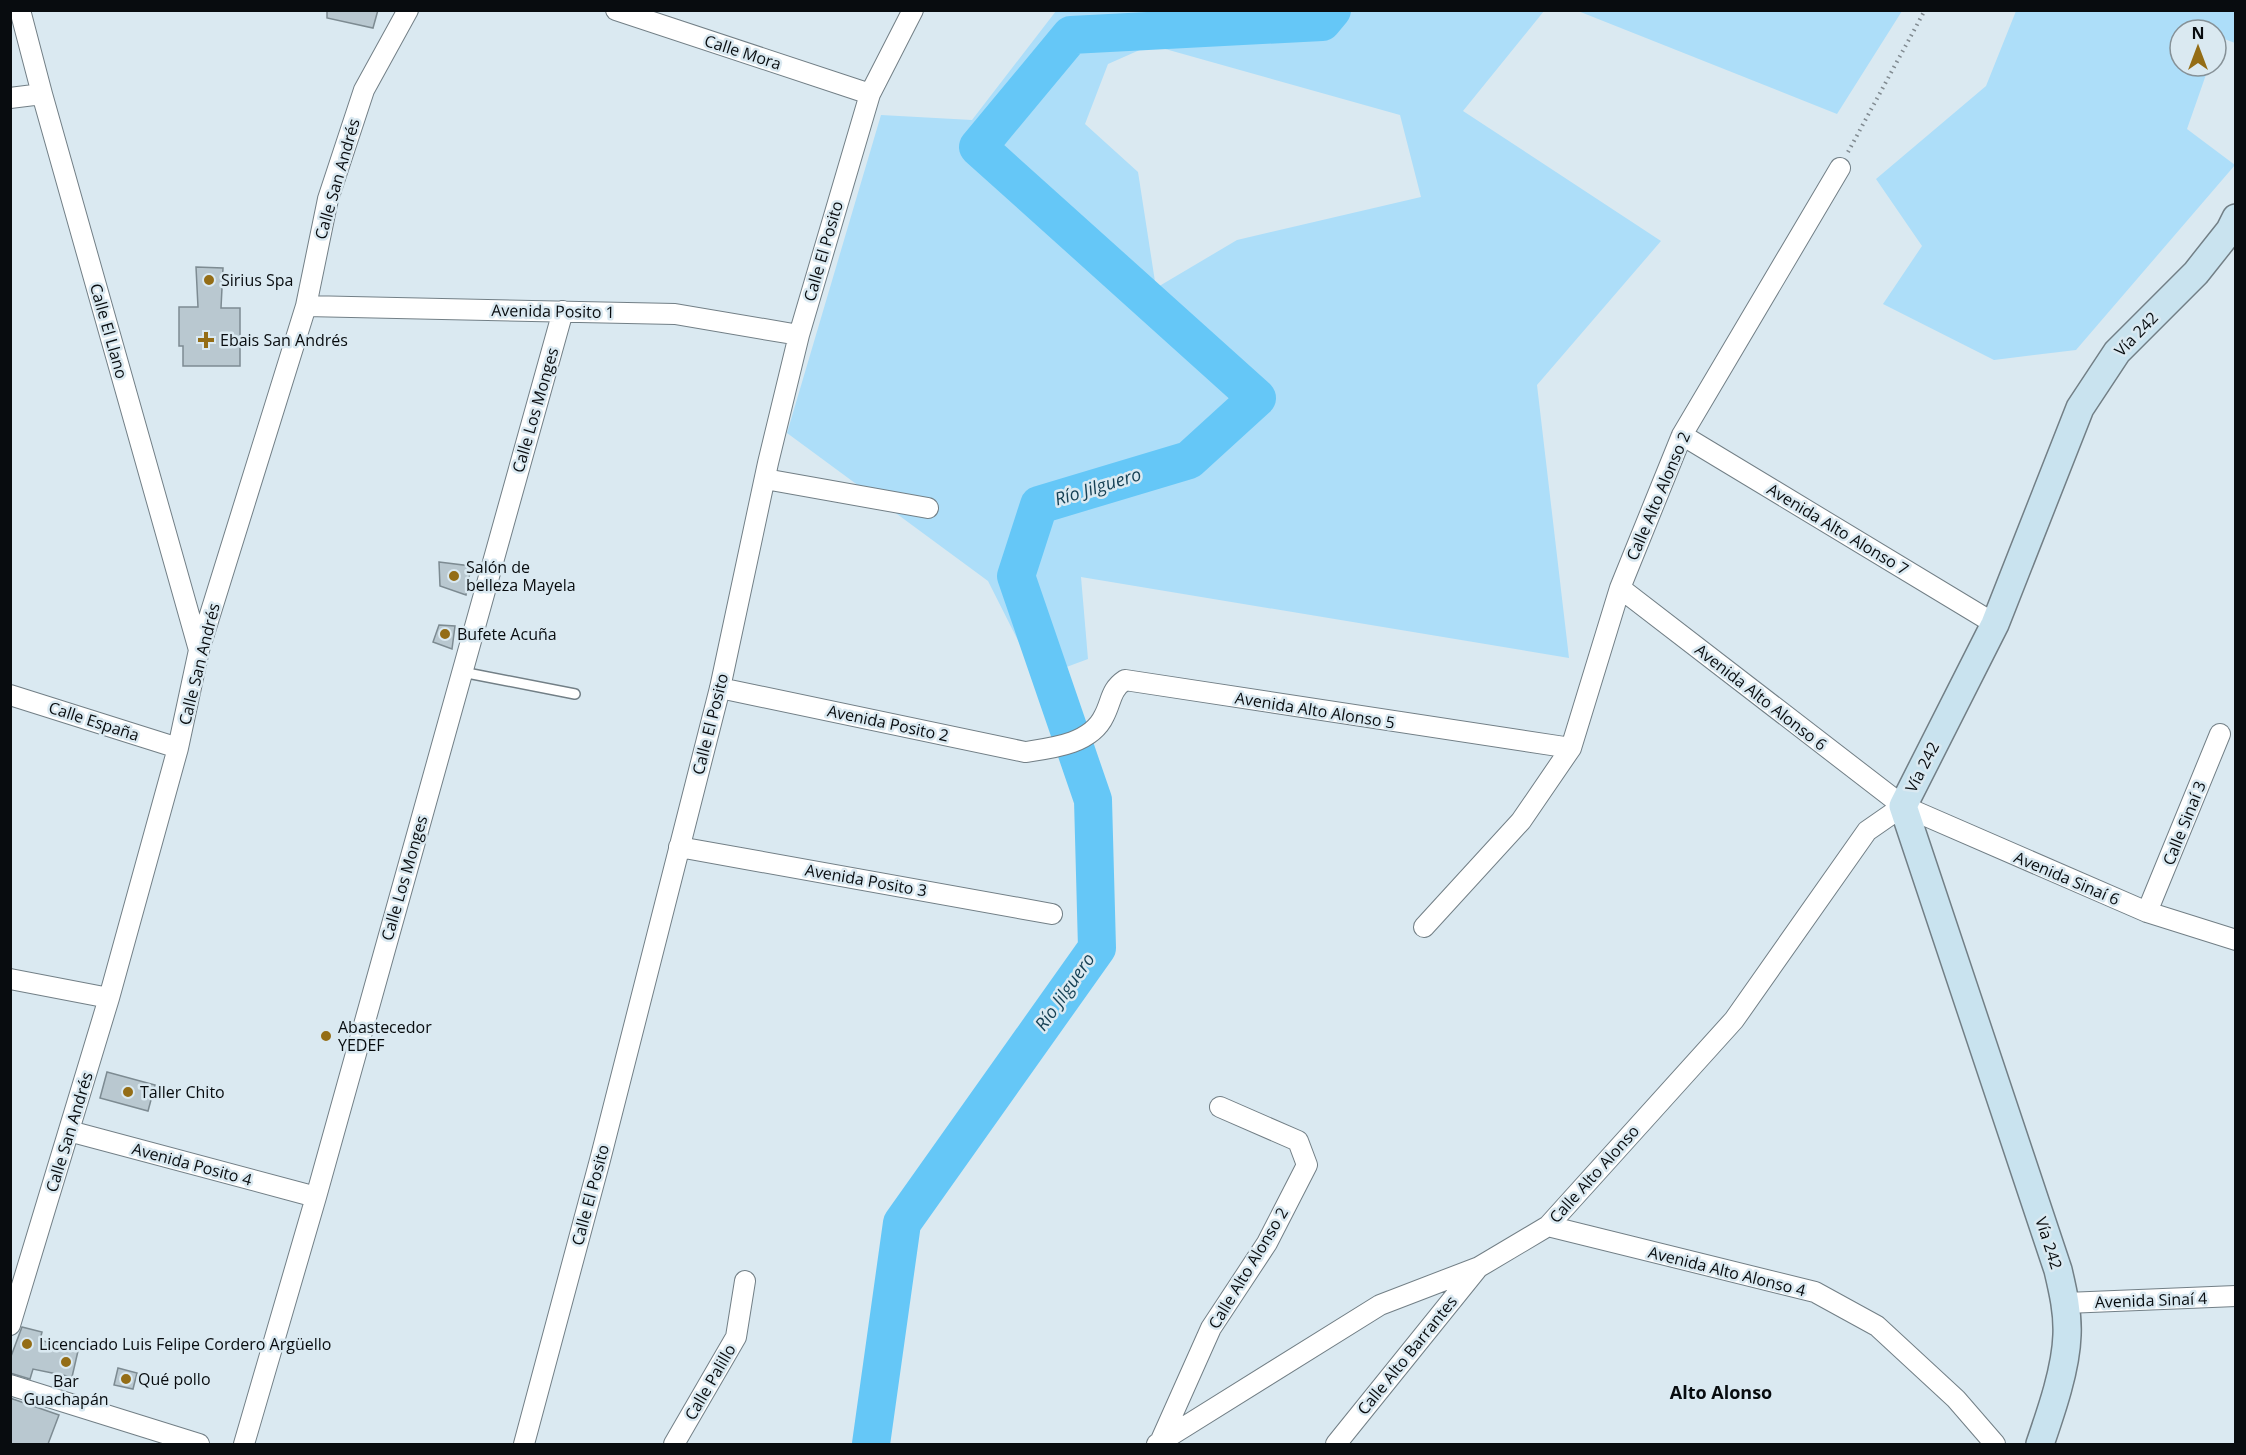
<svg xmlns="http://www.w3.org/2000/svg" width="2246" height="1455" viewBox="0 0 2246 1455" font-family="'Open Sans',sans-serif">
<rect width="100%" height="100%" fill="#dae9f1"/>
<path fill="#addef9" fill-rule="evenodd" d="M1056 11H1544L1463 111 1661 241 1537 385 1569 658 1081 577 1088 659 1037 678 988 581 787 433 881 115 972 120ZM1151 45 1400 115 1421 197 1237 240 1156 288 1138 172 1085 124 1108 64Z
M1578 11 1902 10V11L1837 114Z
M2016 11H2235V43L2219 37 2216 44V30H2180V66H2209L2187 129 2235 165 2076 350 1994 360 1883 304 1922 246 1876 179 1986 86Z"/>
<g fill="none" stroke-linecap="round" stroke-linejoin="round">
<path stroke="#65c7f7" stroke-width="38" d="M871 1444 902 1223 1097 948 1093 800 1016 576 1039 505 1189 460 1257 398 978 147 1071 35 1322 22 1332 10"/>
</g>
<path fill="#b9c8d0" stroke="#7d8b92" stroke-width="1.5" d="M327 10H378L373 28 327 18Z
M196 267 223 268 221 308H240V366H183V346H179V307H198Z
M439 562 471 566 466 595 440 586Z
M439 625 455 626 452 649 433 642Z
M107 1072 155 1085 148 1111 100 1098Z
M22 1327 42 1332 40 1340 78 1351 72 1377 33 1369 30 1379 10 1373V1359Z
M118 1368 137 1373 133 1389 114 1385Z
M10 1398 59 1415 48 1444H10Z"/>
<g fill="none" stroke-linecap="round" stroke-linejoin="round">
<defs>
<path id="lane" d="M462 672 575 694"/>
<path id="street" d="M20 10 42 94 199 650
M616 10 870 94
M10 98 42 94
M306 306 675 314 799 335
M1682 435 1995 624
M765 479 928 508
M1620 588 1903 806 2147 912 2236 940
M720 688 1025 752C1052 748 1091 744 1104 716 1112 701 1110 690 1125 680L1571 748
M10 695 178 748
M679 847 1052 914
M2147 912 2220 734
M1424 927 1521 821 1571 748 1620 588 1682 435 1840 168
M10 979 109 998
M69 1131 316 1197
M1548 1226 1815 1292 1877 1326 1956 1399 1995 1444
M2066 1303 2236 1296
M10 1325 109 998 178 748 199 650 306 306 328 199 364 90 408 10
M10 1385 199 1444
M1161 1440 1211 1328 1267 1243 1307 1165 1298 1141 1220 1107
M244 1444 316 1197 563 311
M524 1444 600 1160 720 688 768 463 799 335 870 94 913 10
M674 1444 736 1337 745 1281
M1157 1444 1380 1305 1479 1267 1548 1226 1734 1020 1867 831 1903 806
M1336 1444 1477 1269"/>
<path id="secondary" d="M2040 1444C2051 1412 2066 1369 2067 1335 2068 1313 2063 1291 2058 1270L1903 806 1995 624 2080 408 2117 352 2196 273 2230 230 2236 218"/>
</defs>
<use href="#lane" stroke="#727f86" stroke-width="12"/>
<use href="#street" stroke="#727f86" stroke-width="22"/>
<use href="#secondary" stroke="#727f86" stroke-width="30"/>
<path stroke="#808a90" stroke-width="4" stroke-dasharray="1.5 4.5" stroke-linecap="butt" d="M1848 152 1925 10"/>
<use href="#lane" stroke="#fff" stroke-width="9"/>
<use href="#street" stroke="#fff" stroke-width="20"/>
<use href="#secondary" stroke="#c9e3ef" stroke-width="27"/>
</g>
<g fill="#946d16" stroke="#dae9f1" stroke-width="2">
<circle cx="209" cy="280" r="6"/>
<path d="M203 331h6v6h6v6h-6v6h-6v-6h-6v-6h6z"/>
<circle cx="454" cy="576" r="6"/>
<circle cx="445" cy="634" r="6"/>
<circle cx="326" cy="1036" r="6"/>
<circle cx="128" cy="1092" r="6"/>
<circle cx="27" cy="1344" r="6"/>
<circle cx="66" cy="1362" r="6"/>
<circle cx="126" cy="1379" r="6"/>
</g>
<g text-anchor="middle" stroke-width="5" stroke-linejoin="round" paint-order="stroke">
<g font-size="16" fill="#080c0f" stroke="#dae9f1">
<text transform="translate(743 52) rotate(18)" y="6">Calle Mora</text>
<text transform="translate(337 179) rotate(-74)" y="6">Calle San Andrés</text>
<text transform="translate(823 251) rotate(-74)" y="6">Calle El Posito</text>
<text transform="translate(553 311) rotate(1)" y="6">Avenida Posito 1</text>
<text transform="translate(109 331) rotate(74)" y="6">Calle El Llano</text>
<text transform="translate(2136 334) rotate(-46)" y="6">Vía 242</text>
<text transform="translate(535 410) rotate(-74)" y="6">Calle Los Monges</text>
<text transform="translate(1658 496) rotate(-67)" y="6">Calle Alto Alonso 2</text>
<text transform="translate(1838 529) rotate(31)" y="6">Avenida Alto Alonso 7</text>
<text transform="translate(199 664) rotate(-76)" y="6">Calle San Andrés</text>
<text transform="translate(1761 697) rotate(38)" y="6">Avenida Alto Alonso 6</text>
<text transform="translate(1315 710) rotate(9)" y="6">Avenida Alto Alonso 5</text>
<text transform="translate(94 721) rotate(18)" y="6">Calle España</text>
<text transform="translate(888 723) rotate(12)" y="6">Avenida Posito 2</text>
<text transform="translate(710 724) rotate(-76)" y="6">Calle El Posito</text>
<text transform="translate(1922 767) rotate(-63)" y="6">Vía 242</text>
<text transform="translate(2184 823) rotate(-68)" y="6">Calle Sinaí 3</text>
<text transform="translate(404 878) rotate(-74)" y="6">Calle Los Monges</text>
<text transform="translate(2067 878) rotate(23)" y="6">Avenida Sinaí 6</text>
<text transform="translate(866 880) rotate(10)" y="6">Avenida Posito 3</text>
<text transform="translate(69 1132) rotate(-73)" y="6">Calle San Andrés</text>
<text transform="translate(192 1164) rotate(15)" y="6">Avenida Posito 4</text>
<text transform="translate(1594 1174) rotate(-48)" y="6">Calle Alto Alonso</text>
<text transform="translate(590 1195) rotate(-75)" y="6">Calle El Posito</text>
<text transform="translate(2049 1243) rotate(72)" y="6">Vía 242</text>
<text transform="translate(1248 1268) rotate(-59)" y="6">Calle Alto Alonso 2</text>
<text transform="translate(1727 1271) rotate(14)" y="6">Avenida Alto Alonso 4</text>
<text transform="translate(2151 1300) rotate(-2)" y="6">Avenida Sinaí 4</text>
<text transform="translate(1407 1355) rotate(-51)" y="6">Calle Alto Barrantes</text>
<text transform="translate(710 1382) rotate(-60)" y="6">Calle Palillo</text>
</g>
<g font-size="16" fill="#080c0f" stroke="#dae9f1" text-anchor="start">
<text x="221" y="286">Sirius Spa</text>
<text x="220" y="346">Ebais San Andrés</text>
<text x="466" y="573">Salón de<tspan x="466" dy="18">belleza Mayela</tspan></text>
<text x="457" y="640">Bufete Acuña</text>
<text x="338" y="1033">Abastecedor<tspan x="338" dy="18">YEDEF</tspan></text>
<text x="140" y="1098">Taller Chito</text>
<text x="39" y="1350">Licenciado Luis Felipe Cordero Argüello</text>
<text x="138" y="1385">Qué pollo</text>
<text x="66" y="1387" text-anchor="middle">Bar<tspan x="66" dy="18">Guachapán</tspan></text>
</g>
<g font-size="18" font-style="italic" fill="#143f53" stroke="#dae9f1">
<text transform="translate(1098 487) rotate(-17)" y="6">Río Jilguero</text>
<text transform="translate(1065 992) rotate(-55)" y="6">Río Jilguero</text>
</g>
<g font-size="18" font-weight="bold" fill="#080c0f" stroke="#dae9f1">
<text x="1721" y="1399">Alto Alonso</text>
</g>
</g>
<rect width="2246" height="1455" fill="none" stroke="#080c0f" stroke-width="24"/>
<g transform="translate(2198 48)"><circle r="28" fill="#dae9f1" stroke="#869197" stroke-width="1.5"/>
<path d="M0-4.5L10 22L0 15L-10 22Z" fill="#946d16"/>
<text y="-9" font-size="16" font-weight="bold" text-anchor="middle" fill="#080c0f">N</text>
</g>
</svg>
